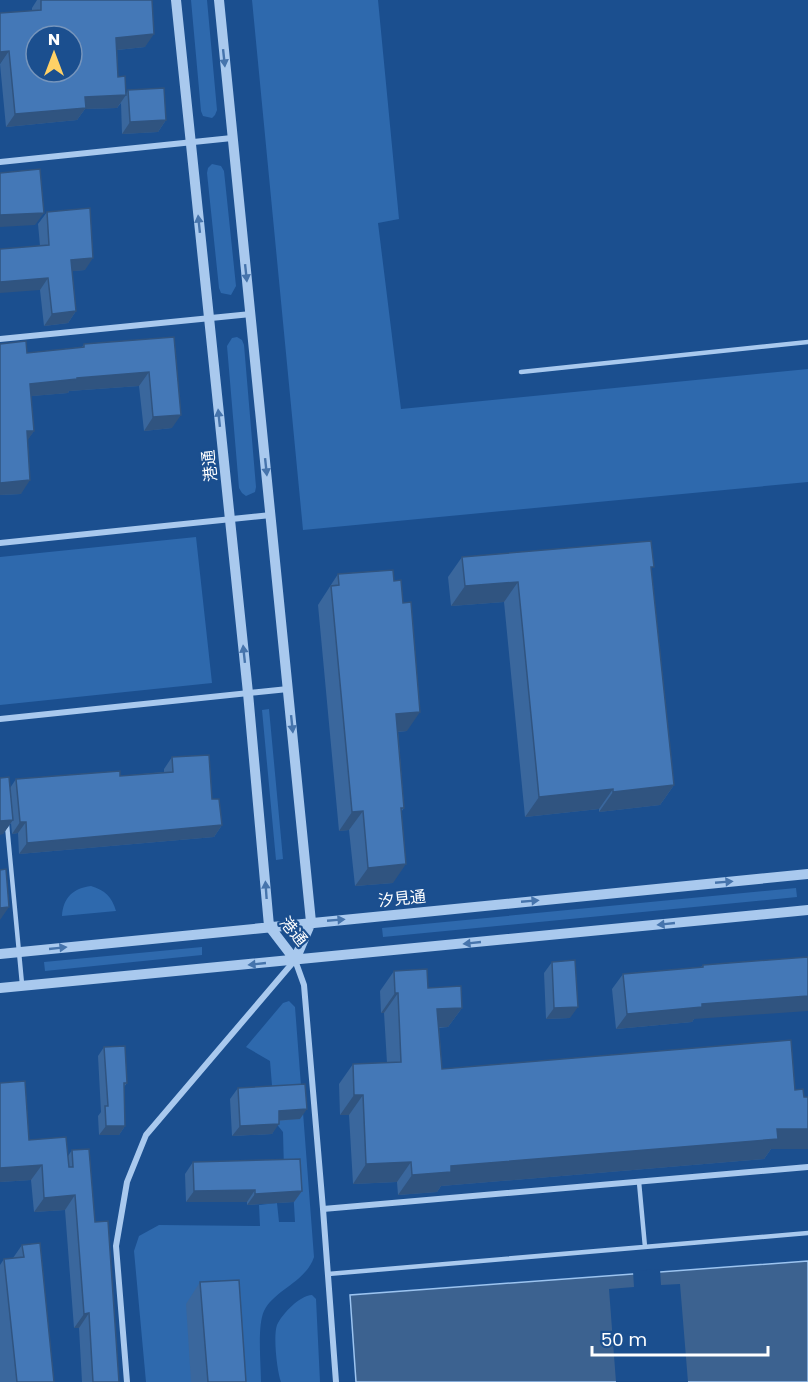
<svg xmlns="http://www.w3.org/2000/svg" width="808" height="1382" viewBox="0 0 808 1382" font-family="Poppins,'Noto Sans JP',sans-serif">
<rect width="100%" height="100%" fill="#1b4f8f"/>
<path fill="#2e69ad" d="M191 0H207L217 110 215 115 212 118 203 116 201 111Z
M252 0H378L399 219 378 223 401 409 808 369V482L303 530Z
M212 164 221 166 224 171 236 286 231 295 221 293 219 288 207 173 208 168Z
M237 337 242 340 244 345 256 487 255 492 246 496 242 493 239 488 227 346 232 338Z
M196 537 212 683 0 705V557Z
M269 709 283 859 276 860 262 710Z
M91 886C105 890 112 897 116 911L62 916C63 898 73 888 91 886Z
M796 888 797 897 383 937 382 928Z
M202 947V955L45 971 44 962Z
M289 1001 295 1007 314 1257C306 1282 274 1290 264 1311 257 1326 261 1365 261 1382H146L134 1251 139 1236 159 1225 260 1226 259 1205 277 1203 279 1222H295L292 1171H284L283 1132 275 1122 270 1061 246 1047 283 1003Z
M312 1295 316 1299 320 1382H281C277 1371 273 1336 277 1325 283 1313 299 1296 312 1295Z"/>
<path fill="#3c6290" stroke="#9cc4f0" stroke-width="1.5" d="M808 1261V1382H356L350 1295Z"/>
<path fill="#1b4f8f" d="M660 1269 661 1285 680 1284 688 1382H616L609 1289 634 1287 633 1271Z"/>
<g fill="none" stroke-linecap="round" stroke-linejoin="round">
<path stroke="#a9c9ee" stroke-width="4.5" d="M521 372 808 342
M7 825 22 984
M639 1182 645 1247
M328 1274 808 1233"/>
<path stroke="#a9c9ee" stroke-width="6" d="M0 162 232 138
M0 339 251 314
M0 543 271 515
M0 719 288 689
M323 1209 808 1167
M127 1382 116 1246 127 1182 146 1135 295 960 304 985 323 1209 336 1382"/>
<path stroke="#a9c9ee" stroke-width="10" d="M176 0 248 693 269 926 295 960
M219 0 311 922 295 960
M0 954 808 874
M0 988 808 910"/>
</g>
<path fill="#3a679d" d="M37 0H152L145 47 117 50 118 77 126 94 128 90 166 120 158 132 122 134 121 103 117 108 85 109 77 120 6 127 0 64 32 11V8Z
M47 212 85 270 72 271 76 311 68 323 44 326 40 290V246L38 224Z
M174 337 172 428 144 431 139 386 69 391 68 393 31 396 34 431 27 440 21 494 0 495V344L27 353 82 347 84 344Z
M462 557 651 570 674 785 660 805 599 812V809L525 817 504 602 451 606 448 577Z
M338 574 407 731 398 732 404 808 401 812 393 883 355 886 349 830 339 831 318 605Z
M172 757 212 799 222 825 214 837 19 854 18 833 12 834 11 823 3 834 10 788 16 779 120 776 164 772V769Z
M552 962 570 1018 546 1019 544 973Z
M703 965 694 1019 692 1022 616 1029 612 989 623 974 701 967Z
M394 971 428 988 462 1008 448 1027 439 1028 442 1069 795 1090 808 1149H771L764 1159 441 1186 437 1192 398 1195 397 1182 353 1184 349 1115H340L339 1084 353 1064 387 1063 384 1013H381L380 991Z
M104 1047 127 1083 124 1087 125 1126 119 1135H99L98 1116 101 1112 98 1056Z
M0 1083 29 1140 68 1156 72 1150 95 1222 119 1382H82L79 1328H74L65 1210 34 1212 31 1180 0 1182Z
M238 1088 300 1119 279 1121 272 1134 232 1136 230 1099Z
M193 1162 302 1191 294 1202 247 1205V1202H186L185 1174Z
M22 1245 54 1382H0V1265L4 1259 13 1258Z
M200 1282 246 1382H191L186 1304Z"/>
<path fill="#305480" d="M154 34 145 47 107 51 116 38Z
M9 51 0 64V52Z
M126 95 117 108 85 109 77 120 6 127 15 114 85 97Z
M166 120 158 132 122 134 130 122Z
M44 213 35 225 0 227V215Z
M93 258 85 270 63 272 71 260Z
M48 278 40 290 0 293V282Z
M76 311 68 323 44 326 52 314Z
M149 372 139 386 69 391 68 393 21 397 30 384 77 378Z
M181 415 172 428 144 431 153 417Z
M27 431H34L25 444Z
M30 480 21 494 0 495V483Z
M518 582 504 602 451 606 465 586Z
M420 712 407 731 383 733 396 714Z
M674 785 660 805 599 812 613 792Z
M613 789 599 809 525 817 539 797Z
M363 811 349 830 339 831 352 812Z
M13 820 3 834 0 835V821Z
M20 822H26L18 833 12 834Z
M222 825 214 837 19 854 27 843Z
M406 864 393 883 355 886 368 868Z
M9 907 0 920V908Z
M395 993H398L384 1013H381Z
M808 996V1011L694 1019 692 1022 616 1029 627 1014 702 1004Z
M578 1007 570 1018 546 1019 554 1008Z
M462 1008 448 1027 423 1028 437 1009Z
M354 1095H363L349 1115H340Z
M307 1109 300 1119 271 1121 279 1111Z
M279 1124 272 1134 232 1136 240 1126Z
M106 1126H125L119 1135H99Z
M777 1129H808V1149H771L764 1159 441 1186 437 1192 398 1195 412 1175 451 1166Z
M411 1162 397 1182 353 1184 366 1164Z
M42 1165 31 1180 0 1182V1168Z
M255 1190 247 1202H186L194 1191Z
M302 1191 294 1202 247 1205 255 1194Z
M75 1195 65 1210 34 1212 44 1198Z
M89 1313 79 1328H74L84 1314Z"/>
<path fill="#4478b7" stroke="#305480" stroke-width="1.5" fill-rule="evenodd" d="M41 0H152L154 34 116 38 118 77 125 76 126 95 85 97 86 108 15 114 9 51 0 52V13L41 10ZM36 36H72V72H36Z
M164 88 166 120 130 122 128 90Z
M40 169 44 213 0 215V173Z
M90 208 93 258 71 260 76 311 52 314 48 278 0 282V249L49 245 47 212Z
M174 337 181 415 153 417 149 372 77 378V379L30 384 34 431H27L30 480 0 483V344L26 341 27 353 84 347V344Z
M651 541 654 567H651L674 785 613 792V789L539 797 518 582 465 586 462 557Z
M393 570 394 581 401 580 403 603 411 602 420 712 396 714 404 808H401L406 864 368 868 363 811 352 812 331 586 339 585 338 574Z
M209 755 212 799H219L222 825 27 843 26 822H20L16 779 120 771V776L173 772 172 757Z
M9 777 13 820 0 821V778Z
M6 869 9 907 0 908V870Z
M808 957V996L702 1004V1007L627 1014 623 974 703 967V965Z
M575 960 578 1007 554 1008 552 962Z
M427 969 428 988 461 986 462 1008 437 1009 442 1069 791 1040 795 1090 803 1089 804 1097H808V1129H777L778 1139 451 1166V1172L412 1175 411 1162 366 1164 363 1095H354L353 1064 401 1062 398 993H395L394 971Z
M125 1046 127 1083H124L125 1126H106L105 1106H108L104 1047Z
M25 1081 29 1140 66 1137 69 1167H73L72 1150 89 1149 95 1222 108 1221 119 1382H93L89 1313 84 1314 75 1195 44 1198 42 1165 0 1168V1083Z
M305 1084 307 1109 279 1111V1124L240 1126 238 1088Z
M300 1159 302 1191 255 1194V1190L194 1191 193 1162Z
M40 1243 54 1382H17L4 1259 24 1257 22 1245Z
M239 1280 246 1382H208L200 1282Z"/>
<defs><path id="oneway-solid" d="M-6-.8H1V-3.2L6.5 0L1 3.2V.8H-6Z" transform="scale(1.5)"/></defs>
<g fill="#4674ac">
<use href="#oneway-solid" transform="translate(224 58) rotate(84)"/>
<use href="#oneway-solid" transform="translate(199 224) rotate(-96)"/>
<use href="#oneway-solid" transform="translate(246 273) rotate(84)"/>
<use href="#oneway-solid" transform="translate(219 418) rotate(-96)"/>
<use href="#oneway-solid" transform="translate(266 467) rotate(84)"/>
<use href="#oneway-solid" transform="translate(244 654) rotate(-96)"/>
<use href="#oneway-solid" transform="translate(292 724) rotate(84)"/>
<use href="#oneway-solid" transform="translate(724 882) rotate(-5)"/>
<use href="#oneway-solid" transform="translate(266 890) rotate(-94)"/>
<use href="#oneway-solid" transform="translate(530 901) rotate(-5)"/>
<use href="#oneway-solid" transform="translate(336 920) rotate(-5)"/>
<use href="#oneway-solid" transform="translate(666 924) rotate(174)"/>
<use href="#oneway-solid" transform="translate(472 943) rotate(174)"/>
<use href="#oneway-solid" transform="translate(58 948) rotate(-6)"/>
<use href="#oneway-solid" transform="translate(257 964) rotate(174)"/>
</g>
<g text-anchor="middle" stroke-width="4.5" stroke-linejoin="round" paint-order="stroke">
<g font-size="16" fill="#fff" stroke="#1b4f8f">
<text transform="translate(209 466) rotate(-96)" y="6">港通</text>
<text transform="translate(402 898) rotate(-6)" y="6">汐見通</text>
<text transform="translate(294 931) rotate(50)" y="6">港通</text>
</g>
</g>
<g transform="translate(54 54)"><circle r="28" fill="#1b4f8f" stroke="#7695bc" stroke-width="1.5"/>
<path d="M0-4.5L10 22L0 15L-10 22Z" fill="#ffd166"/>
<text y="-9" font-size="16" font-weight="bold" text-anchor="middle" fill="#ffffff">N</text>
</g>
<path d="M592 1346v9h176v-9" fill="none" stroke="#ffffff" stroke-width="3"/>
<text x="601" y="1346" font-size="18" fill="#ffffff" stroke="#1b4f8f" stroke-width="4.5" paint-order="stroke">50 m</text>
</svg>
